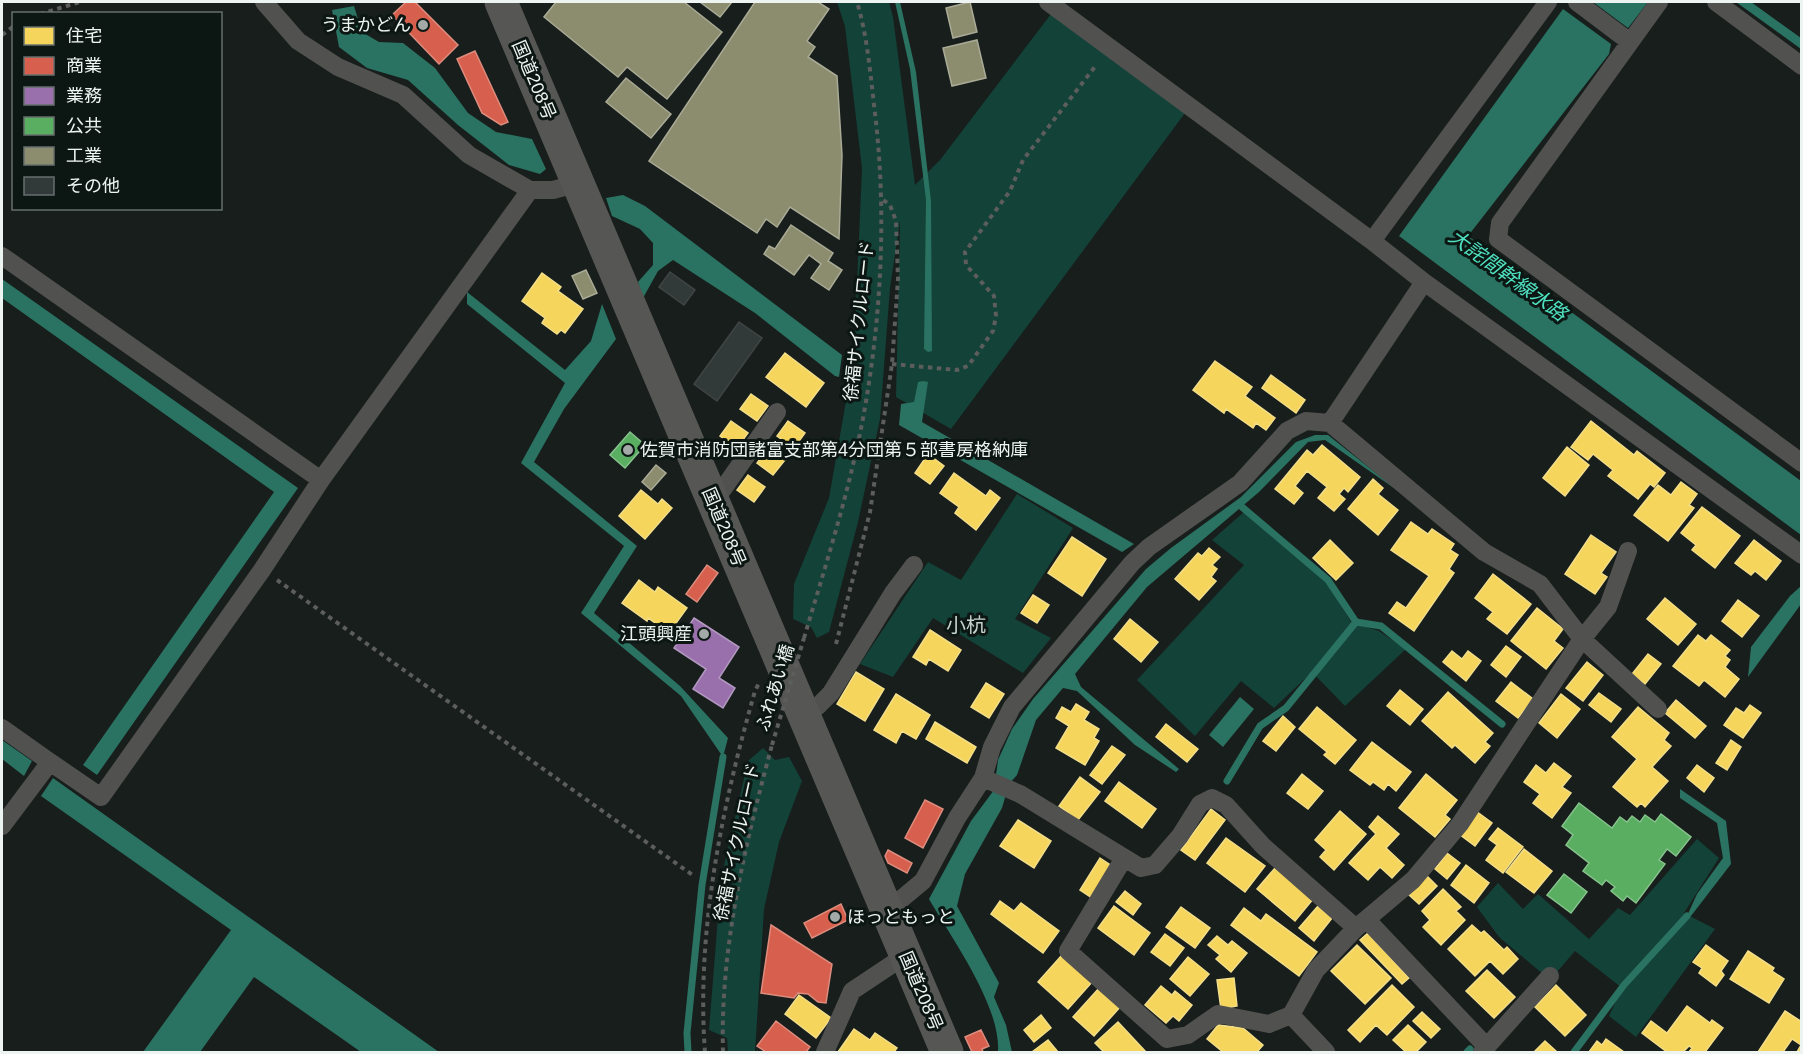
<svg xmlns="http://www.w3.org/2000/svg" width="1803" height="1054" viewBox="0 0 1803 1054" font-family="Helvetica,'Noto Sans JP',sans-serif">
<rect width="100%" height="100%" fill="#181e1c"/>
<path fill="#134238" d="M837 2H889L893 17 915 185 940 160 1051 14 1185 113 951 429 896 397 900 221 890 288 880 419 858 522 829 632 817 638 811 627 793 619 794 584 829 498 854 356 862 168 845 26Z
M1017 494 1073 528 1015 619 1051 638 1023 673 933 618 893 677 860 664 928 562 961 580Z
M1244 512 1327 583 1351 622 1379 631 1406 649 1345 706 1312 672 1274 708 1241 681 1195 736 1137 680 1244 565 1212 540Z
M763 748 775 760 789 757 802 781 779 842 764 909 755 1052H728L727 1038 709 1030 721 879 748 761Z
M1697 839 1719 858 1684 913 1715 929 1636 1037 1609 1016 1622 988 1575 951 1550 980 1499 937 1477 907 1498 883 1523 909 1538 894 1589 939 1618 908 1630 915Z"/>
<path fill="#2a7261" d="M895 2H900L916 72 931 201 932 351 928 352 924 349 926 200 910 69Z
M1593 2H1648L1628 28Z
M1736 2H1751L1801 38V49Z
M354 6 362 32 379 42 403 43 435 68 468 113 496 132 532 139 546 169 540 174 509 165 458 125 408 80 367 68 339 47 332 10Z
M1563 9 1611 44 1609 54 1468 236 1801 481V535L1399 236Z
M623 195 645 206 842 355 839 377 835 376 755 313 673 260 658 271 643 298 638 282 653 265V243L640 229 612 216 606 198Z
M2 279 298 488 97 775 83 765 274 492 2 298Z
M467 292 565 370 591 341 602 304 616 339 564 409 534 462 637 546 594 613 680 686 728 738 723 757 681 696 581 613 624 546 521 463 565 383 467 304Z
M923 381 928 382 922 422 1134 544 1122 552 899 425 901 404 914 402 918 382Z
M1315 435H1328L1401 493 1325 440 1308 442 1259 492 1147 587 1075 674 1081 687 1179 769 1176 772 1135 745 1077 691 1063 688 1036 720 1017 775 1009 784 1002 808 965 874 957 906 999 983 994 997 1006 1025 1012 1052H998C1001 1006 952 939 929 899L971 821 994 790 998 760 1012 729 1033 699 1146 569 1171 548 1241 497 1296 442Z
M1801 586V604L1748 677 1751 647 1790 596Z
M1240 697 1254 709 1223 747 1209 735Z
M2 740 32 761 24 776 2 759Z
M53 778 74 793 439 1052H361L254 977 200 1052H143L231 930 41 796Z
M1680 789 1726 821 1731 864 1691 916H1687L1697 894 1723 858 1717 823 1680 798Z"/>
<path fill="#f6d55c" stroke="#f3de89" stroke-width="1.5" d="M542 273 561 287 558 291 583 309 565 333 561 330 557 334 542 323 545 318 522 301Z
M785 353 824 383 806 407 766 377Z
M1215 361 1252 387 1245 396 1275 418 1266 430 1256 423 1253 428 1226 409 1224 413 1193 390Z
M1271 375 1305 400 1296 413 1262 388Z
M751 394 768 406 757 421 740 409Z
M731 421 748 433 737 448 720 436Z
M788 421 805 433 794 448 777 436Z
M1591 421 1634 455 1637 451 1665 473 1654 487 1650 484 1638 499 1608 476 1613 470 1593 454 1588 460 1571 447Z
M1322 445 1360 477 1348 492 1344 488 1339 494 1345 499 1334 511 1318 498 1327 487 1307 471 1295 486 1303 493 1294 504 1275 489 1307 450 1313 455Z
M1567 447 1589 465 1565 496 1543 478Z
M768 448 785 460 773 475 757 463Z
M928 454 944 466 930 484 915 473Z
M954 473 986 496 990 490 1000 498 976 530 955 513 959 507 940 493Z
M748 475 765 487 754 502 737 490Z
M1373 479 1383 488 1378 494 1398 510 1378 535 1348 509Z
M1681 482 1697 494 1689 505 1694 508 1668 541 1634 515 1658 485 1671 495Z
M641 490 658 504 662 499 672 508 645 539 619 516Z
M1702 507 1740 536 1715 568 1692 550 1696 545 1681 533Z
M1411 522 1428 534 1432 529 1454 544 1450 550 1458 555 1449 569 1454 573 1414 631 1389 613 1397 602 1406 608 1429 576 1391 550Z
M1591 535 1616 552 1601 573 1607 577 1595 594 1565 574Z
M1072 537 1106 559 1082 596 1048 573Z
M1330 540 1353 563 1336 580 1313 558Z
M1754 540 1781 561 1766 580 1755 571 1751 575 1735 563Z
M1209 548 1220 557 1212 565 1217 569 1211 577 1216 581 1199 600 1175 579 1198 553 1202 556Z
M1493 574 1531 604 1507 634 1487 619 1493 612 1475 598Z
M639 580 655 592 658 587 687 608 669 633 648 618 647 621 622 603Z
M1033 595 1049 605 1037 623 1021 613Z
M1665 598 1696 624 1678 645 1647 619Z
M1738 600 1759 616 1742 637 1722 621Z
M1537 608 1563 629 1554 641 1563 648 1546 669 1511 641Z
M1130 619 1158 642 1141 662 1114 639Z
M930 630 961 650 948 671 929 659 926 665 913 657Z
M1698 635 1706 641 1711 635 1730 650 1725 656 1730 660 1725 667 1739 679 1725 697 1704 680 1699 686 1673 666Z
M1506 646 1521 657 1506 677 1491 665Z
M1452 651 1462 659 1468 651 1481 661 1466 681 1443 662Z
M1648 654 1661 664 1645 684 1632 674Z
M1587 662 1603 675 1583 701 1566 688Z
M856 672 884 689 865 721 837 704Z
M1511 682 1533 699 1518 718 1496 701Z
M986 683 1004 694 989 718 971 707Z
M1400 690 1423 709 1410 725 1387 706Z
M1448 692 1493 733 1485 742 1490 746 1475 763 1455 745 1452 748 1422 721Z
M1599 693 1621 709 1611 722 1589 705Z
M896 694 930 715 916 739 902 731 896 743 874 730Z
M1561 694 1580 709 1557 738 1539 723Z
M1676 700 1706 726 1695 738 1665 713Z
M1076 704 1089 712 1084 720 1099 729 1094 738 1099 741 1085 765 1056 748 1069 726 1056 718 1062 707 1071 712Z
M1750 705 1761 713 1743 738 1724 725 1736 708 1744 713Z
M1317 707 1356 740 1335 764 1324 755 1327 752 1299 729Z
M1638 707 1669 733 1664 740 1671 746 1652 767 1668 781 1645 807 1641 803 1637 807 1613 787 1637 759 1612 737Z
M1283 716 1295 727 1276 751 1263 741Z
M935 722 976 747 967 763 926 739Z
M1166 724 1198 749 1187 762 1156 737Z
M1731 740 1741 747 1727 770 1716 763Z
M1372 742 1411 772 1396 791 1388 784 1384 790 1373 782 1370 785 1350 770Z
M1112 746 1125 755 1102 784 1090 775Z
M1554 763 1571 776 1562 787 1571 793 1552 818 1533 803 1540 794 1524 782 1536 765 1546 773Z
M1697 765 1714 778 1704 792 1687 778Z
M1302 774 1323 791 1308 809 1287 793Z
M1426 774 1457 800 1445 815 1450 819 1435 837 1399 808Z
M1080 777 1100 792 1078 820 1059 806Z
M1119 782 1156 809 1142 828 1105 801Z
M1211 809 1225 820 1195 860 1181 850Z
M1340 811 1366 834 1334 870 1320 857 1326 850 1315 840Z
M1476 811 1492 823 1475 846 1459 834Z
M1378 816 1399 834 1386 848 1404 865 1392 878 1380 867 1368 880 1349 863 1376 834 1369 827Z
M1018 820 1051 841 1034 868 1000 846Z
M1498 828 1523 847 1503 873 1486 860 1497 845 1489 839Z
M1226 838 1265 866 1245 892 1207 863Z
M1524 849 1552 871 1534 893 1506 872Z
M1447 853 1460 863 1447 879 1435 869Z
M1100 858 1115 868 1095 900 1080 890Z
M1466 865 1489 883 1474 903 1451 885Z
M1275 868 1313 899 1295 921 1257 889Z
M1427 876 1437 886 1419 904 1409 895Z
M1443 889 1461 907 1456 911 1465 920 1441 945 1423 927 1430 920 1422 911Z
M1125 891 1141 904 1133 915 1116 902Z
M1000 901 1014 911 1021 903 1059 931 1043 953 991 914Z
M1114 906 1150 933 1134 955 1098 928Z
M1318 906 1332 918 1314 941 1299 928Z
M1181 907 1210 928 1195 948 1166 927Z
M1244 908 1261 921 1266 914 1317 952 1299 976 1231 925Z
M1472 925 1481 933 1484 931 1504 950 1507 947 1518 959 1503 974 1490 961 1475 976 1448 949Z
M1368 933 1409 978 1402 984 1360 940Z
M1165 934 1184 948 1170 966 1151 952Z
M1217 936 1228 945 1232 941 1247 953 1231 972 1216 959 1220 955 1208 945Z
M1357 945 1391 978 1365 1004 1331 971Z
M1706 945 1728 961 1721 971 1724 975 1716 986 1699 973 1702 968 1693 962Z
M1748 951 1774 968 1772 971 1784 979 1769 1003 1730 979Z
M1062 955 1092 982 1068 1009 1038 982Z
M1188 957 1209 974 1190 996 1170 979Z
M1487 970 1515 997 1494 1018 1466 991Z
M1234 978 1237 1006 1221 1009 1217 980Z
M1392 985 1414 1007 1387 1035 1376 1025 1360 1042 1348 1030Z
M1556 985 1586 1015 1565 1036 1535 1007Z
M1161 986 1172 995 1175 991 1192 1005 1179 1021 1173 1016 1166 1023 1145 1005Z
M1100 987 1121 1006 1094 1036 1073 1017Z
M799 995 831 1018 816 1038 785 1014Z
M1687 1006 1710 1023 1712 1020 1723 1028 1705 1052H1689L1692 1048 1689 1046 1683 1052H1667L1642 1033 1651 1021 1667 1033Z
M1785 1011 1802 1022V1052H1797L1801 1045 1792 1039 1783 1052H1758Z
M1422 1012 1440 1029 1431 1038 1413 1021Z
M1041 1015 1051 1028 1034 1042 1024 1030Z
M1118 1022 1146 1052H1104L1095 1043Z
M1218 1025 1243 1028 1263 1045 1257 1052H1223L1207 1039Z
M1408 1025 1426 1042 1416 1052H1406L1393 1040Z
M854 1029 870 1040 875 1033 897 1048 894 1052H838Z
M1606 1039 1624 1052H1589L1597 1041 1602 1045Z
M1048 1040 1058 1052H1032Z
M1545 1041 1557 1052H1534Z"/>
<path fill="#d6604d" stroke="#dd8c7e" stroke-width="1.5" d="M406 2H415L458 45 439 64 392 15Z
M475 51 508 122 501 125 482 113 457 59Z
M707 565 718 573 697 602 686 594Z
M925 800 943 809 923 848 905 838Z
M888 850 912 863 907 873 888 863 885 856Z
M841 904 848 920 812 938 804 923Z
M771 925 832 964 826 1003 818 1002 808 994 798 993 794 998 761 993Z
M776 1021 810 1047 806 1052H766L757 1046Z
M981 1030 989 1046 982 1049 983 1052H972L965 1037Z"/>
<path fill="#9970ab" stroke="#b298c0" stroke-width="1.5" d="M694 618 739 647 719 678 735 688 723 708 693 689 706 669 674 648Z"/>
<path fill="#5aae61" stroke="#86c38c" stroke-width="1.5" d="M630 432 645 445 625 468 610 455Z
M1579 803 1612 828 1620 817 1627 822 1632 816 1640 822 1645 815 1655 822 1661 814 1691 837 1676 856 1667 849 1659 860 1665 864 1636 903 1627 896 1623 901 1611 891 1615 887 1606 880 1602 885 1583 871 1589 863 1566 845 1573 835 1562 826Z
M1564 874 1587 892 1571 913 1547 895Z"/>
<path fill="#8c8c6e" stroke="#a9ab96" stroke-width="1.5" d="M556 2H684L722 32 667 99 627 67 618 77 544 17Z
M700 2H732L720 17Z
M755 2H818L829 9 807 41 815 47 808 57 837 76 842 155 839 239 790 207 777 227 766 219 757 233 649 161Z
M970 2 977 32 953 38 946 8Z
M977 40 986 78 952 86 943 48Z
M626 78 671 114 651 138 606 102Z
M791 225 833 253 828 261 842 270 829 290 811 278 821 264 809 255 794 275 764 254 769 246 775 249Z
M586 270 597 293 583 299 572 276Z
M656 465 666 473 651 490 642 482Z"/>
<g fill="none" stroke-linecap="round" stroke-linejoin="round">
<path stroke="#2a7261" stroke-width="7" d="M1242 507 1328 580 1356 622 1381 626 1502 724
M1227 781 1260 726 1286 708 1356 622
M688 1052 687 1033 702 885 723 757
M1467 1052 1470 1049
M1574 1052 1624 985 1687 916"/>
</g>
<path fill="#313a38" stroke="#404544" stroke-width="1.5" d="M670 272 695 290 684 305 659 287Z
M739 322 762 338 717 401 694 384Z"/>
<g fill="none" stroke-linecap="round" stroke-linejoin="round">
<path stroke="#5c5d5d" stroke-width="4" stroke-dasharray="4.5 4.5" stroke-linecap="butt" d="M40 14 80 2
M2 35 14 26
M892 364 957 370 968 366 993 331 996 316 994 296 966 265 965 252 1010 191 1023 160 1097 64
M277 580 694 876
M804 638C826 564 850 489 864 413 882 312 887 207 874 105 870 70 867 35 857 2
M836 644 870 512 892 364 898 279 896 221 890 205 882 199
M705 1052C696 932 722 806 755 691L760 681
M723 1052C720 948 745 845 772 745"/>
<path stroke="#515150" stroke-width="18" d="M264 2 298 41 338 67 403 95 469 155 530 190
M1048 2 1372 241 1424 282 1802 555
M1577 2 1630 42
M1659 2 1500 223 1498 239 1802 463
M1716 2 1802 66
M1372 241 1548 2
M2 256 321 480 530 190H553L579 183
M1330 423 1424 282
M711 495 723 489 777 412
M1628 551 1608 607 1582 639 1658 709
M803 713 818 706 831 693 893 593 914 565
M2 728 50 762
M983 778 1020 794 1141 868 1155 865 1180 836 1200 804 1212 798 1226 805 1263 846 1356 928
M2 826 50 762 101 797 262 570 321 480
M1124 858 1068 951 1167 1039 1188 1035 1218 1014 1269 1024 1291 1015
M887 911 923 881 957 818 983 778 992 747 1012 707 1132 563 1149 547 1240 483 1287 431 1306 421 1330 423 1484 552 1540 584 1582 639 1460 824 1413 880 1356 928 1316 970 1291 1015 1326 1052
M1368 921 1487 1047
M825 1052 852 991 906 955
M1482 1052 1550 976"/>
<path stroke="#565655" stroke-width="33" d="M501 2 947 1052"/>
<path stroke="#5c5d5d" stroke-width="4" stroke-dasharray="4.5 4.5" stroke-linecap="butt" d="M772 745 804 638"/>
</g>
<g fill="#a2a9a7" stroke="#0c1714" stroke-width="2">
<circle cx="423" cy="25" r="6"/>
<circle cx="628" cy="450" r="6"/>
<circle cx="704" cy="634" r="6"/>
<circle cx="835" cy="917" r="6"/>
</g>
<g text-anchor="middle" stroke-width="6" stroke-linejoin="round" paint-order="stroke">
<g font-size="18" fill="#edf4f2" stroke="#0c1714" text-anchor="end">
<text x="411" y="31">うまかどん</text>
<text x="640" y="456" text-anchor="start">佐賀市消防団諸富支部第4分団第５部書房格納庫</text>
<text x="692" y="640">江頭興産</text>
<text x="847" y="923" text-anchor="start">ほっともっと</text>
</g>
<g font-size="18" fill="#edf4f2" stroke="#0c1714">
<text transform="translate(534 80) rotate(67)" y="6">国道208号</text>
<text transform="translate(859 321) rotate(-84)" y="6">徐福サイクルロード</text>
<text transform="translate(724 527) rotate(67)" y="6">国道208号</text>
<text transform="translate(775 688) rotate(-73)" y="6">ふれあい橋</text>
<text transform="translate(737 842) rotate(-78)" y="6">徐福サイクルロード</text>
<text transform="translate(921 991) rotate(67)" y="6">国道208号</text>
</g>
<g font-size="20" font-style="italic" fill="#4fe0bf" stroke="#0c1714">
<text transform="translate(1508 275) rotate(36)" y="7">大詫間幹線水路</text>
</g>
<g font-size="20" fill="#c5d3cf" stroke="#0c1714">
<text x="966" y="632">小杭</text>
</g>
</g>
<rect width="1803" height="1054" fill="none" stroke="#edf4f2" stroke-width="6"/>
<rect x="12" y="12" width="210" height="198" fill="#0c1714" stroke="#666f6d" stroke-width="1.5"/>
<rect x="24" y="27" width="30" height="18" fill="#f6d55c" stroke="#666f6d" stroke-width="1.5"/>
<text x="66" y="42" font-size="18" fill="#edf4f2">住宅</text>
<rect x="24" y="57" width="30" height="18" fill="#d6604d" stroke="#666f6d" stroke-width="1.5"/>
<text x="66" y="72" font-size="18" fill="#edf4f2">商業</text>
<rect x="24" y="87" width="30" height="18" fill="#9970ab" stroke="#666f6d" stroke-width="1.5"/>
<text x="66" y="102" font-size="18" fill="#edf4f2">業務</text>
<rect x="24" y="117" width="30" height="18" fill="#5aae61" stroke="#666f6d" stroke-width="1.5"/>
<text x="66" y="132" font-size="18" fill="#edf4f2">公共</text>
<rect x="24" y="147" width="30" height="18" fill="#8c8c6e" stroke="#666f6d" stroke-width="1.5"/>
<text x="66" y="162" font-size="18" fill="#edf4f2">工業</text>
<rect x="24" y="177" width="30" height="18" fill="#313a38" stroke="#666f6d" stroke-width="1.5"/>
<text x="66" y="192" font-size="18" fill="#edf4f2">その他</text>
</svg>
